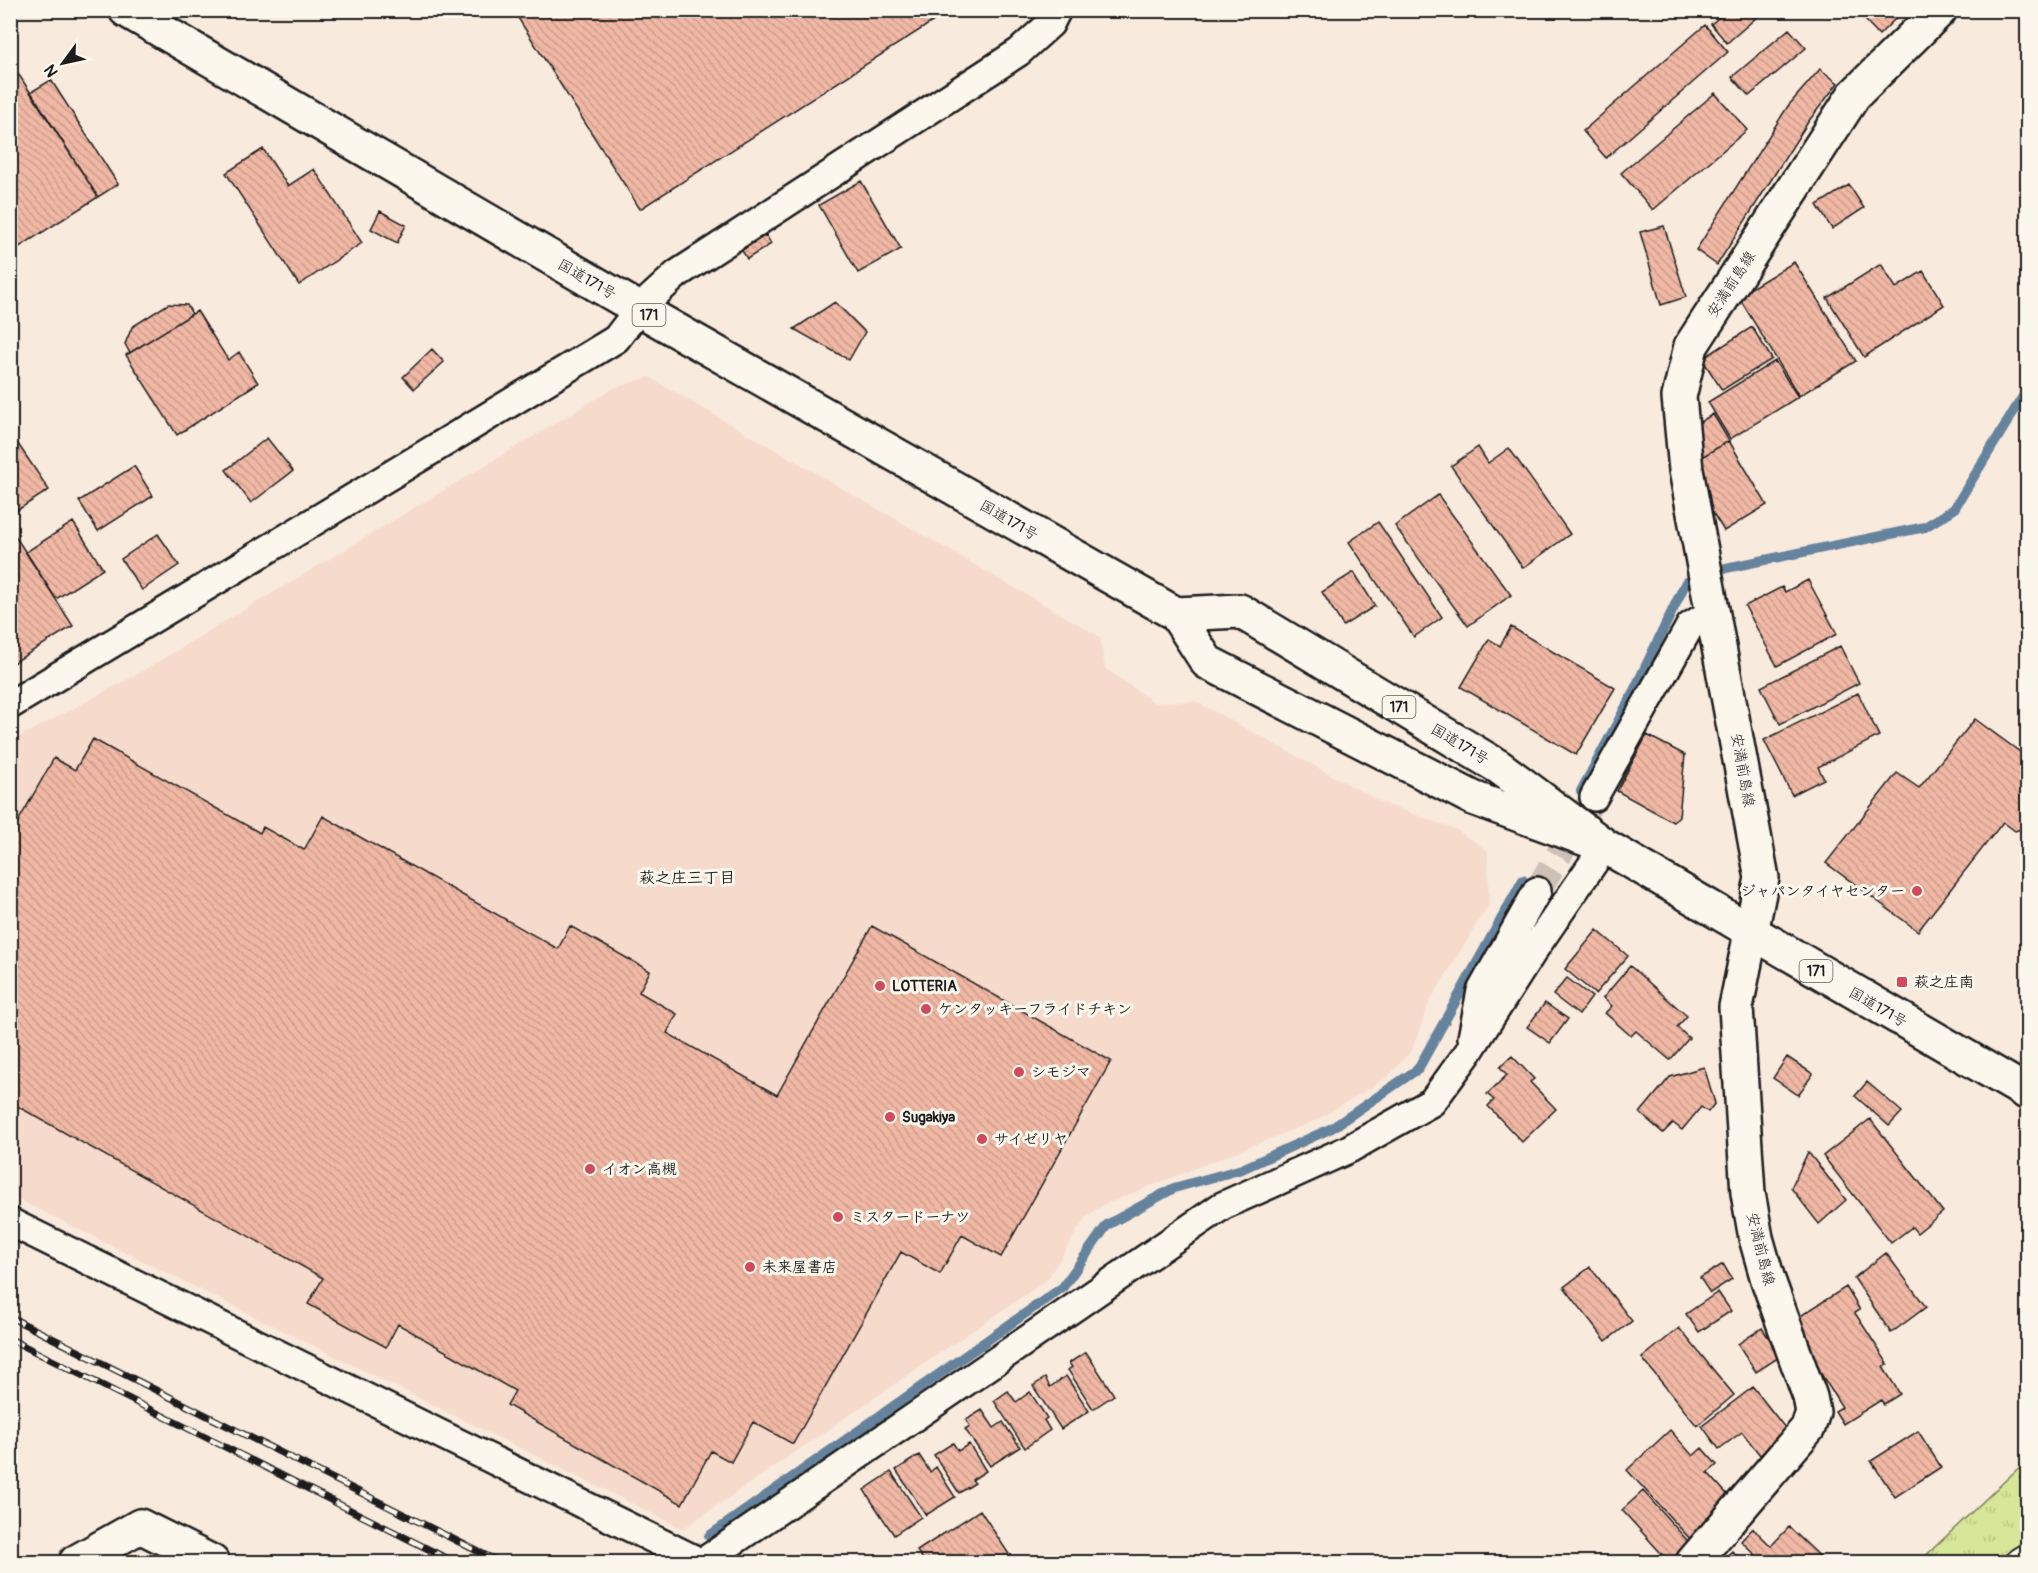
<svg xmlns="http://www.w3.org/2000/svg" width="2038" height="1573" viewBox="0 0 2038 1573" font-family="Pangolin,'Klee One',sans-serif">
<defs>
<pattern id="grass-tufts" width="24" height="20" patternUnits="userSpaceOnUse" patternTransform="scale(1.5)"><rect width="24" height="20" fill="#d8e699"/><path d="M3 7l-1-3M5 7V3M7 7l1-3M15 17l-1-3M17 17v-4M19 17l1-3" fill="none" stroke="#b9c583"/></pattern>
<pattern id="building-back-hatch" width="6" height="6" patternUnits="userSpaceOnUse" patternTransform="scale(1.5)"><rect width="6" height="6" fill="#f0b8a5"/><path d="M-1 5l2 2M0 0l6 6M5-1l2 2" fill="none" stroke="#cd9e8d"/></pattern>
</defs>
<rect width="100%" height="100%" fill="#f9eade"/>
<filter id="ink" filterUnits="userSpaceOnUse"><feTurbulence type="fractalNoise" baseFrequency=".0167" numOctaves="2"/><feDisplacementMap in="SourceGraphic" scale="12" xChannelSelector="R" yChannelSelector="G"/><feConvolveMatrix kernelMatrix="1 2 1 2 8 2 1 2 1" color-interpolation-filters="sRGB"/></filter>
<g filter="url(#ink)">
<path fill="#f6dbcd" d="M649 377 1100 637 1105 668 1155 703 1195 701 1381 802 1457 830 1488 851 1489 904 1430 1001 1412 1050 1388 1077 1317 1120 1103 1205 1086 1217 1047 1280 683 1529 11 1196 10 742 134 676 614 388Z"/>
<path fill="url(#grass-tufts)" stroke="#7a815a" stroke-width="1.5" d="M2027 1460V1547L2007 1562H1919Z"/>
<g fill="none" stroke-linecap="round" stroke-linejoin="round">
<path stroke="#66839d" stroke-width="10" d="M1726 568 1925 527 1954 509 2028 388
M1581 791 1630 699 1686 582
M709 1536 1063 1287 1107 1225 1174 1188 1242 1169 1332 1128 1418 1069 1523 880"/>
</g>
<path fill="url(#building-back-hatch)" stroke="#1c1c1c" stroke-width="1.5" d="M513 10H951L640 209Z
M1728 10H1765L1727 43 1711 24Z
M1856 10H1904L1879 35Z
M1705 25 1728 52 1606 158 1583 131Z
M1789 29 1806 48 1749 96 1732 77Z
M10 61 98 197 10 253Z
M1820 69 1838 83 1808 122 1717 265 1696 250 1788 106Z
M51 80 118 184 98 197 31 92Z
M1715 93 1747 130 1653 210 1621 173Z
M263 149 288 186 314 169 362 243 299 285 226 173Z
M861 181 901 249 858 273 819 205Z
M1849 185 1864 208 1832 229 1817 205Z
M380 211 406 225 397 243 371 229Z
M1664 226 1686 297 1661 305 1640 232Z
M766 235 771 244 747 259 742 250Z
M1794 262 1856 361 1799 396 1738 296Z
M1881 264 1896 288 1923 271 1944 305 1864 357 1827 298Z
M835 302 865 332 849 360 794 329Z
M168 304 187 305 192 314 130 353 125 344 132 327Z
M197 311 228 360 239 352 258 383 177 435 126 355Z
M1752 327 1772 359 1722 390 1702 359Z
M432 349 444 362 414 389 403 377Z
M1775 361 1798 397 1730 439 1708 402Z
M1713 414 1729 441 1693 462 1690 428Z
M267 438 293 471 251 503 226 470Z
M16 441 49 490 10 515V445Z
M1729 441 1767 505 1724 531 1696 485 1693 462Z
M1478 447 1488 463 1509 448 1570 534 1523 568 1451 466Z
M134 466 153 496 98 531 79 501Z
M1438 495 1511 595 1468 626 1395 526Z
M73 522 103 569 56 599 26 552Z
M1378 522 1442 617 1414 637 1349 542Z
M10 528 73 626 10 665Z
M158 534 179 565 142 590 121 559Z
M1354 572 1375 606 1343 626 1322 592Z
M1808 580 1837 634 1777 666 1745 606 1782 587 1785 592Z
M1511 627 1615 688 1576 755 1461 687 1489 639 1500 646Z
M1840 646 1859 683 1780 724 1761 687Z
M1858 693 1879 736 1818 767 1824 779 1792 795 1764 740Z
M1975 719 2028 758V827L2015 831 2003 822 1918 931 1826 863 1897 773 1919 788Z
M1647 735 1685 755 1679 816 1673 822 1617 791Z
M93 739 260 833 263 827 304 850 323 816 558 949 570 926 650 971 639 992 677 1014 667 1033 777 1095 872 926 1111 1061 1001 1257 962 1235 940 1274 901 1252 793 1444 753 1422 731 1462 711 1451 682 1504 507 1405 515 1391 398 1324 386 1347 308 1304 323 1278 10 1102V836L54 758 75 770Z
M1597 930 1628 956 1595 994 1565 969Z
M1630 966 1687 1016 1677 1027 1689 1038 1670 1060 1636 1031 1631 1036 1605 1013 1612 1006 1603 998Z
M1567 978 1592 997 1579 1015 1553 995Z
M1545 1003 1568 1019 1550 1043 1527 1027Z
M1512 1056 1534 1079 1530 1082 1556 1109 1522 1142 1488 1106 1494 1100 1487 1094 1507 1075 1500 1067Z
M1787 1057 1813 1074 1798 1095 1773 1078Z
M1704 1067 1715 1103 1708 1112 1701 1107 1682 1130 1673 1123 1663 1133 1640 1113 1670 1077Z
M1867 1082 1902 1112 1889 1126 1855 1096Z
M1870 1119 1943 1212 1917 1233 1912 1227 1891 1243 1823 1156Z
M1808 1152 1846 1200 1819 1224 1791 1188Z
M1886 1253 1926 1307 1891 1333 1854 1278Z
M1723 1264 1732 1279 1710 1293 1700 1278Z
M1590 1267 1632 1321 1606 1341 1564 1287Z
M1846 1287 1860 1310 1855 1313 1888 1364 1883 1367 1900 1394 1884 1404 1881 1400 1843 1424 1835 1411 1842 1407 1804 1347 1809 1344 1794 1320Z
M1718 1292 1731 1311 1699 1332 1686 1314Z
M1679 1328 1734 1395 1697 1426 1642 1358Z
M1762 1328 1781 1356 1756 1372 1738 1344Z
M1086 1352 1114 1395 1093 1409 1068 1370 1072 1367 1069 1363Z
M1066 1376 1089 1411 1061 1429 1033 1386 1045 1378 1050 1387Z
M1753 1387 1789 1433 1760 1455 1742 1432 1719 1449 1702 1426Z
M1008 1391 1016 1402 1030 1392 1047 1418 1044 1420 1050 1430 1025 1448 994 1401Z
M982 1410 994 1428 1003 1422 1020 1447 990 1466 965 1429 970 1426 966 1420Z
M1670 1430 1693 1456 1702 1448 1717 1465 1708 1473 1734 1502 1691 1540 1627 1470Z
M1918 1431 1941 1467 1895 1497 1871 1461Z
M953 1443 958 1451 969 1444 986 1471 972 1480 975 1483 959 1493 934 1455Z
M919 1455 930 1472 936 1467 955 1497 926 1515 896 1470Z
M891 1472 921 1517 894 1535 864 1490Z
M1643 1491 1694 1548 1678 1562H1669L1622 1510Z
M980 1510 1014 1562H925L917 1551Z
M1789 1527 1826 1562H1763L1741 1541 1753 1528 1771 1546Z
M1732 1551 1742 1562H1720Z"/>
<g fill="none" stroke-linecap="round" stroke-linejoin="round">
<path stroke="#cdc1b7" stroke-width="27" stroke-dasharray="27 14" stroke-linecap="butt" d="M1537 891 1594 797"/>
<defs>
<path id="minor" d="M10 705 616 339 639 309 677 274 1019 52 1050 24 1057 10
M1594 797 1690 626 1714 611
M1472 1038 1481 991 1537 891
M10 1222 700 1562
M703 1562 1222 1206 1349 1149 1432 1102 1468 1053 1537 945 1605 846
M2020 1562 2028 1557"/>
<path id="tertiary" d="M76 1562 140 1526 212 1562"/>
<path id="secondary" d="M1693 1562 1808 1428 1813 1412 1810 1397 1768 1280 1756 1238 1748 1193 1736 1007 1762 878 1686 470 1679 397 1691 346 1854 95 1940 10"/>
<path id="trunk" d="M126 10 639 309 1176 614 1207 662 1473 798 1605 846
M1176 614 1240 611 1499 767 1605 846 2028 1093"/>
</defs>
<use href="#minor" stroke="#1c1c1c" stroke-width="32"/>
<use href="#tertiary" stroke="#1c1c1c" stroke-width="38"/>
<use href="#secondary" stroke="#1c1c1c" stroke-width="38"/>
<use href="#trunk" stroke="#1c1c1c" stroke-width="38"/>
<use href="#minor" stroke="#fbf7ec" stroke-width="27"/>
<use href="#tertiary" stroke="#fbf7ec" stroke-width="33"/>
<use href="#secondary" stroke="#fbf7ec" stroke-width="33"/>
<use href="#trunk" stroke="#fbf7ec" stroke-width="33"/>
<defs>
<path id="rail" d="M10 1317 499 1562
M10 1339 454 1562"/>
</defs>
<use href="#rail" stroke="#1c1c1c" stroke-width="7"/>
<use href="#rail" stroke="#fbf7ec" stroke-width="4.5" stroke-dasharray="14" stroke-linecap="butt"/>
</g>
</g>
<g fill="#d1495b" stroke="#fbf7ec" stroke-width="2">
<circle cx="1917" cy="891" r="6"/>
<rect x="1896" y="976" width="12" height="12" rx="3"/>
<circle cx="880" cy="986" r="6"/>
<circle cx="926" cy="1009" r="6"/>
<circle cx="1019" cy="1072" r="6"/>
<circle cx="890" cy="1117" r="6"/>
<circle cx="982" cy="1139" r="6"/>
<circle cx="590" cy="1169" r="6"/>
<circle cx="838" cy="1217" r="6"/>
<circle cx="750" cy="1267" r="6"/>
</g>
<g text-anchor="middle" stroke-width="6" stroke-linejoin="round" paint-order="stroke">
<g fill="#fbf7ec" stroke="#5f5e5a" stroke-width="1.5">
<rect x="632.5" y="304" width="33" height="22" rx="4.5"/>
<rect x="1382.5" y="696" width="33" height="22" rx="4.5"/>
<rect x="1799.5" y="960" width="33" height="22" rx="4.5"/>
</g>
<g font-size="14" font-weight="bold" fill="#1c1c1c">
<text x="649" y="320">171</text>
<text x="1399" y="712">171</text>
<text x="1816" y="976">171</text>
</g>
<g font-size="15" fill="#1c1c1c" stroke="#fbf7ec">
<text transform="translate(587 279) rotate(30)" y="5">国道171号</text>
<text transform="translate(1731 284) rotate(-57)" y="5">安満前島線</text>
<text transform="translate(1009 520) rotate(30)" y="5">国道171号</text>
<text transform="translate(1460 744) rotate(31)" y="5">国道171号</text>
<text transform="translate(1743 770) rotate(80)" y="5">安満前島線</text>
<text transform="translate(1878 1007) rotate(30)" y="5">国道171号</text>
<text transform="translate(1761 1249) rotate(76)" y="5">安満前島線</text>
</g>
<g font-size="15" font-weight="bold" fill="#1c1c1c" stroke="#fbf7ec" text-anchor="start">
<text x="1905" y="896" text-anchor="end">ジャパンタイヤセンター</text>
<text x="1914" y="987">萩之庄南</text>
<text x="892" y="991">LOTTERIA</text>
<text x="938" y="1014">ケンタッキーフライドチキン</text>
<text x="1031" y="1077">シモジマ</text>
<text x="902" y="1122">Sugakiya</text>
<text x="994" y="1144">サイゼリヤ</text>
<text x="602" y="1174">イオン高槻</text>
<text x="850" y="1222">ミスタードーナツ</text>
<text x="762" y="1272">未来屋書店</text>
</g>
<g font-size="16" font-weight="bold" fill="#1c1c1c" stroke="#fbf7ec">
<text x="687" y="883">萩之庄三丁目</text>
</g>
</g>
<rect width="2038" height="1573" fill="none" stroke="#fbf7ec" stroke-width="36"/>
<rect x="18" y="18" width="2002" height="1537" fill="none" stroke="#1c1c1c" stroke-width="2" filter="url(#ink)"/>
<g transform="translate(63 63) rotate(237)" stroke="#fbf7ec" stroke-width="4.5" paint-order="stroke">
<path d="M0-4.5L10 22L0 15L-10 22Z" fill="#1c1c1c"/>
<text y="-9" font-size="16" font-weight="bold" text-anchor="middle" fill="#1c1c1c">N</text>
</g>
</svg>
